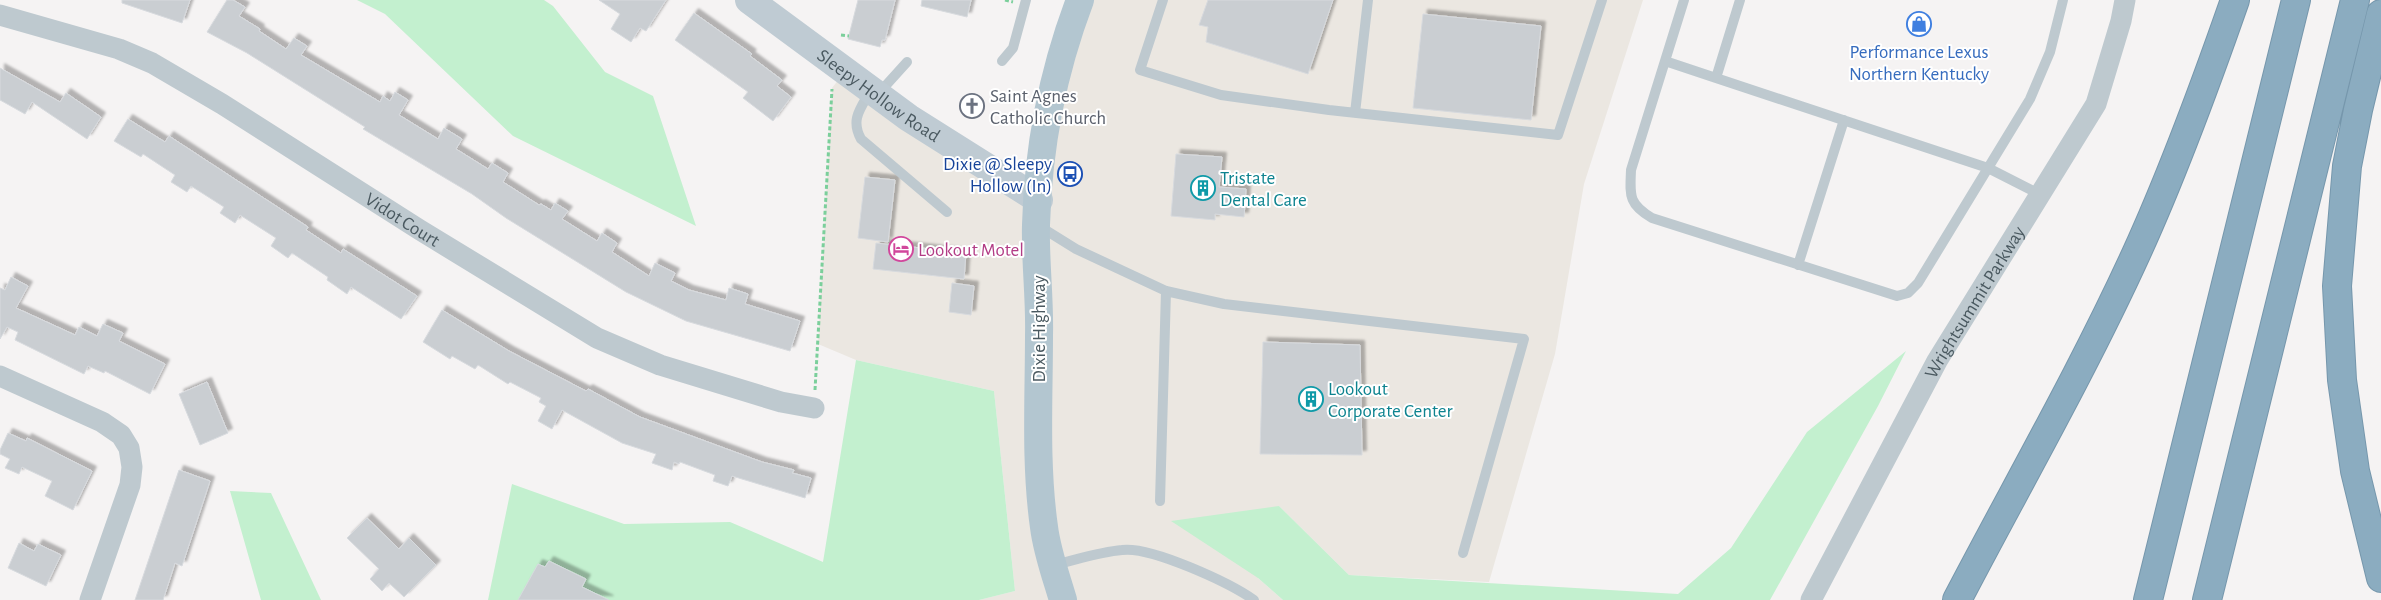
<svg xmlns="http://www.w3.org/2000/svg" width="2381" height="600" viewBox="0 0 2381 600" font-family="'Alegreya Sans',sans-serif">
<defs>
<filter id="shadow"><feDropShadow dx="4.5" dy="-4.5" stdDeviation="1" flood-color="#0004"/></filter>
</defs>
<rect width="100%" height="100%" fill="#f5f3f3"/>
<path fill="#ebe7e1" d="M1080 0H1643L1584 184 1555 354 1489 582 1349 575 1279 506 1258 578 1283 600H979L1015 591 994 391 856 360 818 344 832 88 846 70 1038 200Z"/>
<path fill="#c3f0cf" d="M357 0H544L553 6 605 72 653 96 696 226 513 136 385 14Z
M1906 351 1878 406 1770 600H1283L1258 578 1171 521 1279 506 1349 575 1678 594 1731 548 1807 432Z
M856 360 994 391 1015 591 979 600H488L512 484 624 524 730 522 823 562Z
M230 491 271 493 321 600H261Z"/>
<path fill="#caced2" stroke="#d7dade" filter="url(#shadow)" d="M122 0H190L182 23 122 3Z
M227 0H233L245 7 239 16 260 29 259 31 286 49 294 38 307 46 301 55 380 102 383 96 390 101 395 92 408 100 399 115 438 139 444 128 462 139 456 149 488 169 492 163 508 173 503 182 539 205 541 204 551 210 555 203 568 211 562 219 597 241 602 233 617 243 612 252 649 276 655 263 675 273 671 281 689 290 726 300 729 288 748 294 745 304 800 321 790 351 686 321 626 292 506 218 472 194 363 129 365 127 247 53 207 32Z
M599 0H666L646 31 640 28 631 42 611 29 620 14Z
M858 0H895L885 40H882L880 47 848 39Z
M922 0H971L967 17 921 6Z
M1208 0H1333L1308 74 1206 42 1208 27 1199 25Z
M694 13 752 54 750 56 782 80 777 86 791 97 773 121 743 98 748 92 675 40Z
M1423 14 1541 26 1531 120 1413 108Z
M0 68 60 102 66 93 101 117 87 139 32 102 25 114 0 100Z
M128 119 165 142 169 136 308 227 306 230 341 253 343 249 417 296 401 319 351 287 347 294 327 280 328 277 292 253 288 258 271 246 276 238 240 215 235 223 220 213 224 207 191 186 187 192 171 182 175 175 143 154 141 157 114 141Z
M1176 154 1222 157 1219 187 1246 189 1244 217 1215 214V220L1171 216Z
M865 177 895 180 888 242 858 238Z
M876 243 966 253 964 279 873 269Z
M11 277 28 286 16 308 75 335 79 327 97 336 103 324 123 333 119 341 165 364 150 394 105 371 104 373 88 366 84 374 15 340 18 332 7 327 0 339V288L5 290Z
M952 283 974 286 971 315 949 312Z
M442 310 509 351 586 391 588 389 640 417 762 462 794 470 792 473 811 478 805 498 732 476 728 486 713 481 715 475 680 462 679 464 674 462 672 470 652 463 656 454 622 443 562 410 552 429 538 421 546 406 539 402 541 398 510 382 508 384 478 365 475 369 452 356 450 359 423 342Z
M1263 342 1360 345 1362 455 1260 454Z
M207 382 228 433 200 445 179 394Z
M8 433 26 441 27 438 92 471 73 510 45 496 52 481 22 467 19 474 5 468 10 459 0 454V450Z
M179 470 210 481 182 566 175 563 163 600H135Z
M367 518 399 549 409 538 436 565 404 597 389 583 382 591 370 579 379 569 347 538Z
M19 543 34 551 38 544 61 555 46 586 8 568Z
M549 561 586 579 582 587 609 600H518L538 564 545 567Z"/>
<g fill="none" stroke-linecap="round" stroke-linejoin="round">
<defs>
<path id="motorway" d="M2381 14 2358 110 2347 166 2337 286 2342 380 2355 471 2381 578
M1957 600C2017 485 2082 372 2136 254 2174 171 2205 86 2235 0
M2148 600 2296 0
M2207 600 2355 0"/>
</defs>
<use href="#motorway" stroke="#7697ac" stroke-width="30"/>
<path stroke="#7bcf9b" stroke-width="3" stroke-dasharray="4 2.5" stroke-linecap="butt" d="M1005 0 1013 2
M841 35 849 36
M815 390 832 89"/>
<path stroke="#bec9cf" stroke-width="10" d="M1163 0 1140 70 1221 95 1329 110 1558 135 1602 0
M1684 0 1631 170C1630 195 1628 204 1652 218L1897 296 1908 293 1918 283 2030 99 2050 52 2063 0
M1740 0 1716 78 1988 168 2041 195
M1002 61 1013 48 1026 0
M1665 61 1716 78
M871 90C861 108 850 119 861 139L947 212
M879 93 907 62
M1355 113 1368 0
M1039 226 1076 249 1166 291 1224 304 1524 339 1463 553
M1798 265 1844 120
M1160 501 1166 291
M1054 565C1076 560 1099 552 1122 550 1151 546 1230 583 1254 600"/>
<g stroke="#bec9cf" stroke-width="21">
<path id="s1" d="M0 15 119 49 152 63 222 104 420 230 597 338 660 365 781 402 814 408"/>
<path d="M0 376 102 422 121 435 129 448 132 467 130 485 90 600"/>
<path id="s2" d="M1811 600 1937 361 2096 104 2121 21 2125 0"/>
</g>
<path stroke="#bfcbd3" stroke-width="28" id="s3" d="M749 0 909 118 1039 200"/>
<path stroke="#b3c6d0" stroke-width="28" d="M1063 600C1056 576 1047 552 1044 527 1035 463 1039 399 1039 335 1040 298 1035 262 1036 225 1038 149 1053 71 1080 0"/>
<use href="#motorway" stroke="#8bacc0" stroke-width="28"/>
</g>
<defs>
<symbol id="shop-ring" viewBox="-11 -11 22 22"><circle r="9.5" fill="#fff" stroke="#3f7fe0" stroke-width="1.5"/><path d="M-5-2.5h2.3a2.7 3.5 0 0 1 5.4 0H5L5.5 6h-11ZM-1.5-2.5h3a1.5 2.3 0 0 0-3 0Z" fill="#3f7fe0"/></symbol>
<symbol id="church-ring" viewBox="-11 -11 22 22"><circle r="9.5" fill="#fff" stroke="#6b7280" stroke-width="1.5"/><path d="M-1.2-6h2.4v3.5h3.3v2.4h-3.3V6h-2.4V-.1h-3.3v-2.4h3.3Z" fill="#6b7280"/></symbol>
<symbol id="bus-ring" viewBox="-11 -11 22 22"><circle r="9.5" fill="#fff" stroke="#1a4fb4" stroke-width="1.5"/><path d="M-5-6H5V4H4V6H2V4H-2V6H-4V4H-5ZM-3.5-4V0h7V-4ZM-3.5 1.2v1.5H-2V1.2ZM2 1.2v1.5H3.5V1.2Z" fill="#1a4fb4"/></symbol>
<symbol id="building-ring" viewBox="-11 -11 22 22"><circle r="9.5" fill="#fff" stroke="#0f9aa8" stroke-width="1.5"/><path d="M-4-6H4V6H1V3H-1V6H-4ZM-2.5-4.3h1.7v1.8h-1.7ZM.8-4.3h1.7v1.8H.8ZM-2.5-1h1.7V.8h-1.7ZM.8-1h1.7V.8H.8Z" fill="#0f9aa8"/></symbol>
<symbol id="hotel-ring" viewBox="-11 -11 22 22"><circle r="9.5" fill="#fff" stroke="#d1479c" stroke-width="1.5"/><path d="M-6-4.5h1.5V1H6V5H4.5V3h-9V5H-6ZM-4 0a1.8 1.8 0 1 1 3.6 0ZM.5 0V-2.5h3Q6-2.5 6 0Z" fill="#d1479c"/></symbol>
</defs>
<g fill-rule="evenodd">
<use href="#shop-ring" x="1905" y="10" width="28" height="28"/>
<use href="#church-ring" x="958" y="92" width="28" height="28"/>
<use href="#bus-ring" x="1056" y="160" width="28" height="28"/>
<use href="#building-ring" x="1189" y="174" width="28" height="28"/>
<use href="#hotel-ring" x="887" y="235" width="28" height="28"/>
<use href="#building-ring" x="1297" y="385" width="28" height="28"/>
</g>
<g text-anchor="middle" stroke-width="4" stroke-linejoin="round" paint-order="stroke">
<g font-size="19" fill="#366cbe" stroke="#fff">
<text x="1919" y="58">Performance Lexus<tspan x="1919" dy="22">Northern Kentucky</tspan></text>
</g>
<g font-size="19" fill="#4a5960" stroke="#fff">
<text dy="7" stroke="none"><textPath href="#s3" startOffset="161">Sleepy Hollow Road</textPath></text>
<text dy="7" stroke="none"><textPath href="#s1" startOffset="455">Vidot Court</textPath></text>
<text dy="7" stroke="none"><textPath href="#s2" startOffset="340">Wrightsummit Parkway</textPath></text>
<text transform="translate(1038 329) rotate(-90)" y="7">Dixie Highway</text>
</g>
<g font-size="19" fill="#5b616d" stroke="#fff" text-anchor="start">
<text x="990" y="102">Saint Agnes<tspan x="990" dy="22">Catholic Church</tspan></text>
</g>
<g font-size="19" fill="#164399" stroke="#fff" text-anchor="end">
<text x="1052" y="170">Dixie @ Sleepy<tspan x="1052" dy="22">Hollow (In)</tspan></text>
</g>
<g font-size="19" fill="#0d838f" stroke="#fff" text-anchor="start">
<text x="1220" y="184">Tristate<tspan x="1220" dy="22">Dental Care</tspan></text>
<text x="1328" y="395">Lookout<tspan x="1328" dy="22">Corporate Center</tspan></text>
</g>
<g font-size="19" fill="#b23c85" stroke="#fff" text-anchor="start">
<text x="918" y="256">Lookout Motel</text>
</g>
</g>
</svg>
